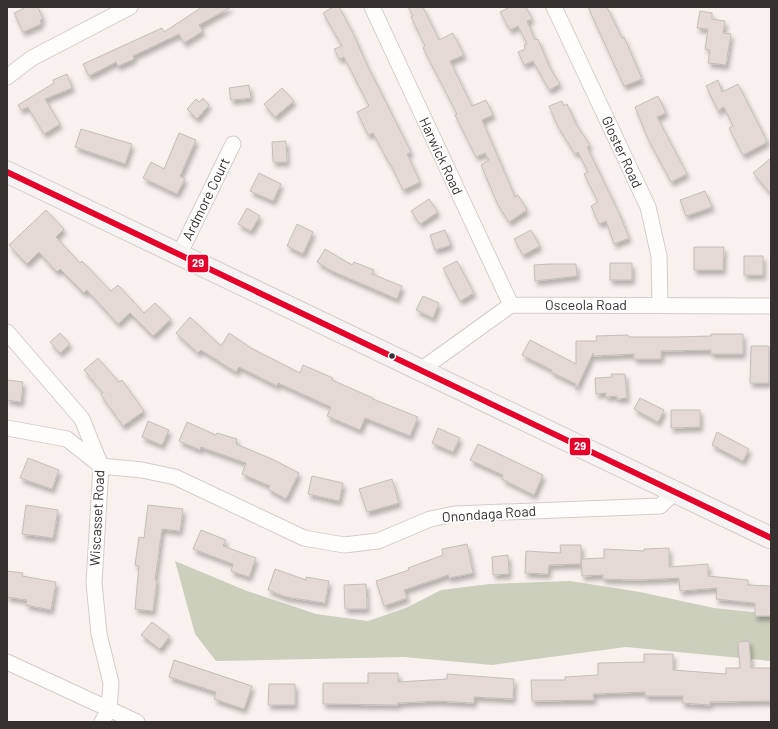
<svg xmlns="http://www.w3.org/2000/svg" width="778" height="729" viewBox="0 0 778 729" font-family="Barlow,sans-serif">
<defs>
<filter id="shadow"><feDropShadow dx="2.5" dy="4.5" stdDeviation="2" flood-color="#0004"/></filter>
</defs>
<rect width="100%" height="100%" fill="#f9f1ed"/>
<path fill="#cbcfbc" d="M175 561 247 591 316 614 368 621 406 608 441 590 490 584 570 581 640 592 714 608 771 614V661L626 647 492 665 404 657 216 661 195 634Z"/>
<path fill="#e4d9d4" stroke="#c4bebb" filter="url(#shadow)" d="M26 7H38L43 19 40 20 41 24 23 32 14 13Z
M202 7H231L199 25 203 31 184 43 179 34 133 56 134 59 118 66 116 62 89 76 83 64 162 28 164 32Z
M333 7H339L352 31 367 65 411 152 407 154 420 182 403 190 390 163H389L373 133 368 135 357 112 369 106 344 57 339 59 334 49 342 46 323 13Z
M408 7H423L439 40 453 33 464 55 450 61 472 106 486 100 493 115 482 120 515 197 518 195 527 210 509 222 498 205 481 165 489 160 485 153 476 157 455 115 457 114 423 48 425 46 411 17 413 16Z
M510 7H526L532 19 527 21 535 40 538 39 550 68 560 84 549 90 533 61 524 65 518 52 525 49 524 45 527 44 518 26 510 30 500 12Z
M588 7H607L622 38 624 37 642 79 624 86Z
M700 11 712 13V19L725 21 723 33 731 34 726 65 708 63 710 50 705 49 708 29 697 28Z
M67 74 72 88 45 99 60 124 44 134 28 107 21 110 18 105 54 83 53 80Z
M718 80 722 92 738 84 766 139V143L743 155 729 128 733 126 724 107 720 109 719 113 706 86Z
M249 85 251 98 231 100 229 88Z
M282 88 294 101 275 117 264 104Z
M658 96 666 113 657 117 687 174 671 182 648 139 635 107Z
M203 98 209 105 197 119 187 109 196 99 199 102Z
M562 101 564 106 567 104 576 124 590 145 587 147 619 213 629 238 614 244 606 221 599 224 591 206 598 202 584 174 588 172 578 152 575 154 557 125 549 106Z
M81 129 132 144 125 164 75 147Z
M179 133 196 140 180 176 185 179 177 194 143 178 151 162 164 169Z
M286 141 287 162H273L272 142Z
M771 158V194L753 173Z
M259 173 281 184 273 201 250 191Z
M705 191 712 207 686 216 680 200Z
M429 199 438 212 420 224 411 211Z
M247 208 260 216 251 231 238 224Z
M46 210 64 229 56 237 80 263 82 261 111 291 118 285 144 313 155 303 171 319 153 336 130 313 118 324 87 290 84 293 60 269 57 272 39 252 27 264 9 245Z
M297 224 313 232 303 254 287 246Z
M445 230 451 245 435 250 430 235Z
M531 230 540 246 523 255 514 239Z
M694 247H724L723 270H694Z
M325 249 352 265 354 262 374 270 372 274 402 286 397 299 332 271 317 262Z
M744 256H763V275H744Z
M457 261 474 293 460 301 443 268Z
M610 263H632V280H610Z
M550 264H576L577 276 535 281 534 265Z
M423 296 439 303 433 318 416 310Z
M190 317 221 346 229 333 251 348 300 373 303 365 333 378 332 380 373 398V399L418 417 410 436 365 418 360 430 327 416 331 407 278 383 277 386 239 367 236 372 201 350 198 353 176 333Z
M60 333 70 344 60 353 50 342Z
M711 334H743V354H711V350L661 351V359H634V354L593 356V353L576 390V384L551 372 552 370 522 355 530 340 576 364V341H597L596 336 628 335 629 337H674L711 336Z
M751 346H769V383H750Z
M98 358 119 382 122 380 144 411 123 426 101 395 103 393 84 370Z
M611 374H625L627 398 617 399V396L606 397V393L596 394 595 378 612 377Z
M7 380 23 382 21 402 7 400Z
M640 398 664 410 658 422 634 409Z
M671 410H700V427L671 428Z
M148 421 169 430 162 445 142 437Z
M187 422 216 435 217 433 237 439 236 444 272 459 299 473 286 499 268 489 270 486 242 474 246 463 201 447 200 450 179 441Z
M438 428 460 438 453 452 432 443Z
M717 432 749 449 743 461 712 445Z
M478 444 543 475 534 495 502 479 503 475 470 460Z
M28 458 59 470 52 489 20 478Z
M312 476 343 483 339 501 308 494Z
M392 479 399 503 367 512 359 489Z
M26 505 58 510 53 538 22 534Z
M148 505 183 509 180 531 162 529 155 580H157L153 611 135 609 139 566 135 565 139 537 144 538Z
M201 530 226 540 223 546 256 558 249 577 231 571 233 564 193 549Z
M467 544 473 573 449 578 448 575 404 590 407 598 384 606 376 581 409 570 408 568 443 555 442 549Z
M560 545H581V564L549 565 548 574 525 573 526 551 561 553Z
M669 548V567L708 564V576L748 580V585L771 586V616H755V603L716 599 717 588 680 591 679 578 638 580 603 579V575L582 576 581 559 604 558V549L644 551V549Z
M508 555 509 574 493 575 492 557Z
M275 569 306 580V577L329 581 325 603 286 597 268 590Z
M7 571 23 573 22 576 56 582 51 610 26 605 27 600 7 597Z
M366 584 367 609H345L344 585Z
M152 622 170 636 160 649 141 635Z
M749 641 751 668H771V701L710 702V705L682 703 683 696H645V692L593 694 594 700 532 701 531 680H565V677L598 675V663L644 662V654H673V670L726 674V668H740L738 642Z
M174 660 252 686 244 709 214 699 216 692 169 677Z
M368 673H398V682L447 679V674L514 679 513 699 474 697V703L437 701 398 703V705L323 704V683H368Z
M269 684H295V705H268Z"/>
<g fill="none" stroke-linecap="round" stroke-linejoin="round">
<defs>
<path id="street" d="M372 7 511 305
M554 7 648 207 659 256 660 304
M7 77 32 58 130 7
M180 253 233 144
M7 332 82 419 101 466 94 583 99 634 111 683 109 709 102 722
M422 369 511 305 771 306
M7 428 67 439 101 466 142 470 175 477 304 538 344 545 378 541 430 519 455 514 660 506 675 492
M7 662 137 722"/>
<path id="secondary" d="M7 172 771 538"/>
</defs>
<use href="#street" stroke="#d3cdca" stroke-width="17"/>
<use href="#secondary" stroke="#d3cdca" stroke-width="23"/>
<use href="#street" stroke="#fefdfc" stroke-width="15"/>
<use href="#secondary" stroke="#f7f3f3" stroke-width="21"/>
<defs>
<path id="bus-1" d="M7 172 771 538"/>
</defs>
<use href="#bus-1" stroke="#fff" stroke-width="9"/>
<use href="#bus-1" stroke="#e4002b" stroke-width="6"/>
</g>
<circle fill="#36302e" stroke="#fff" stroke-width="1.5" cx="392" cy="356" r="3.5"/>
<g text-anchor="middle" stroke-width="4" stroke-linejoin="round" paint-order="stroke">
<g font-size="14" fill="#36302e" stroke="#fff">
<text transform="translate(622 152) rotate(65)" y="5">Gloster Road</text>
<text transform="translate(441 156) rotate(65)" y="5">Harwick Road</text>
<text transform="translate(206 199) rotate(-64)" y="5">Ardmore Court</text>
<text x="586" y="310">Osceola Road</text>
<text transform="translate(489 514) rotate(-4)" y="5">Onondaga Road</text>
<text transform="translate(97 518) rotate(-87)" y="5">Wiscasset Road</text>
</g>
</g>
<g stroke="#fff" stroke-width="1.5">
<rect x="187" y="254" width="22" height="19" rx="4" fill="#e4002b"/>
<rect x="569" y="437" width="22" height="19" rx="4" fill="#e4002b"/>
</g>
<g font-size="11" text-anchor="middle" font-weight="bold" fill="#fff">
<text x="198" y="267">29</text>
<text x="580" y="450">29</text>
</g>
<rect width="778" height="729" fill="none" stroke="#36302e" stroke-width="16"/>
</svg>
